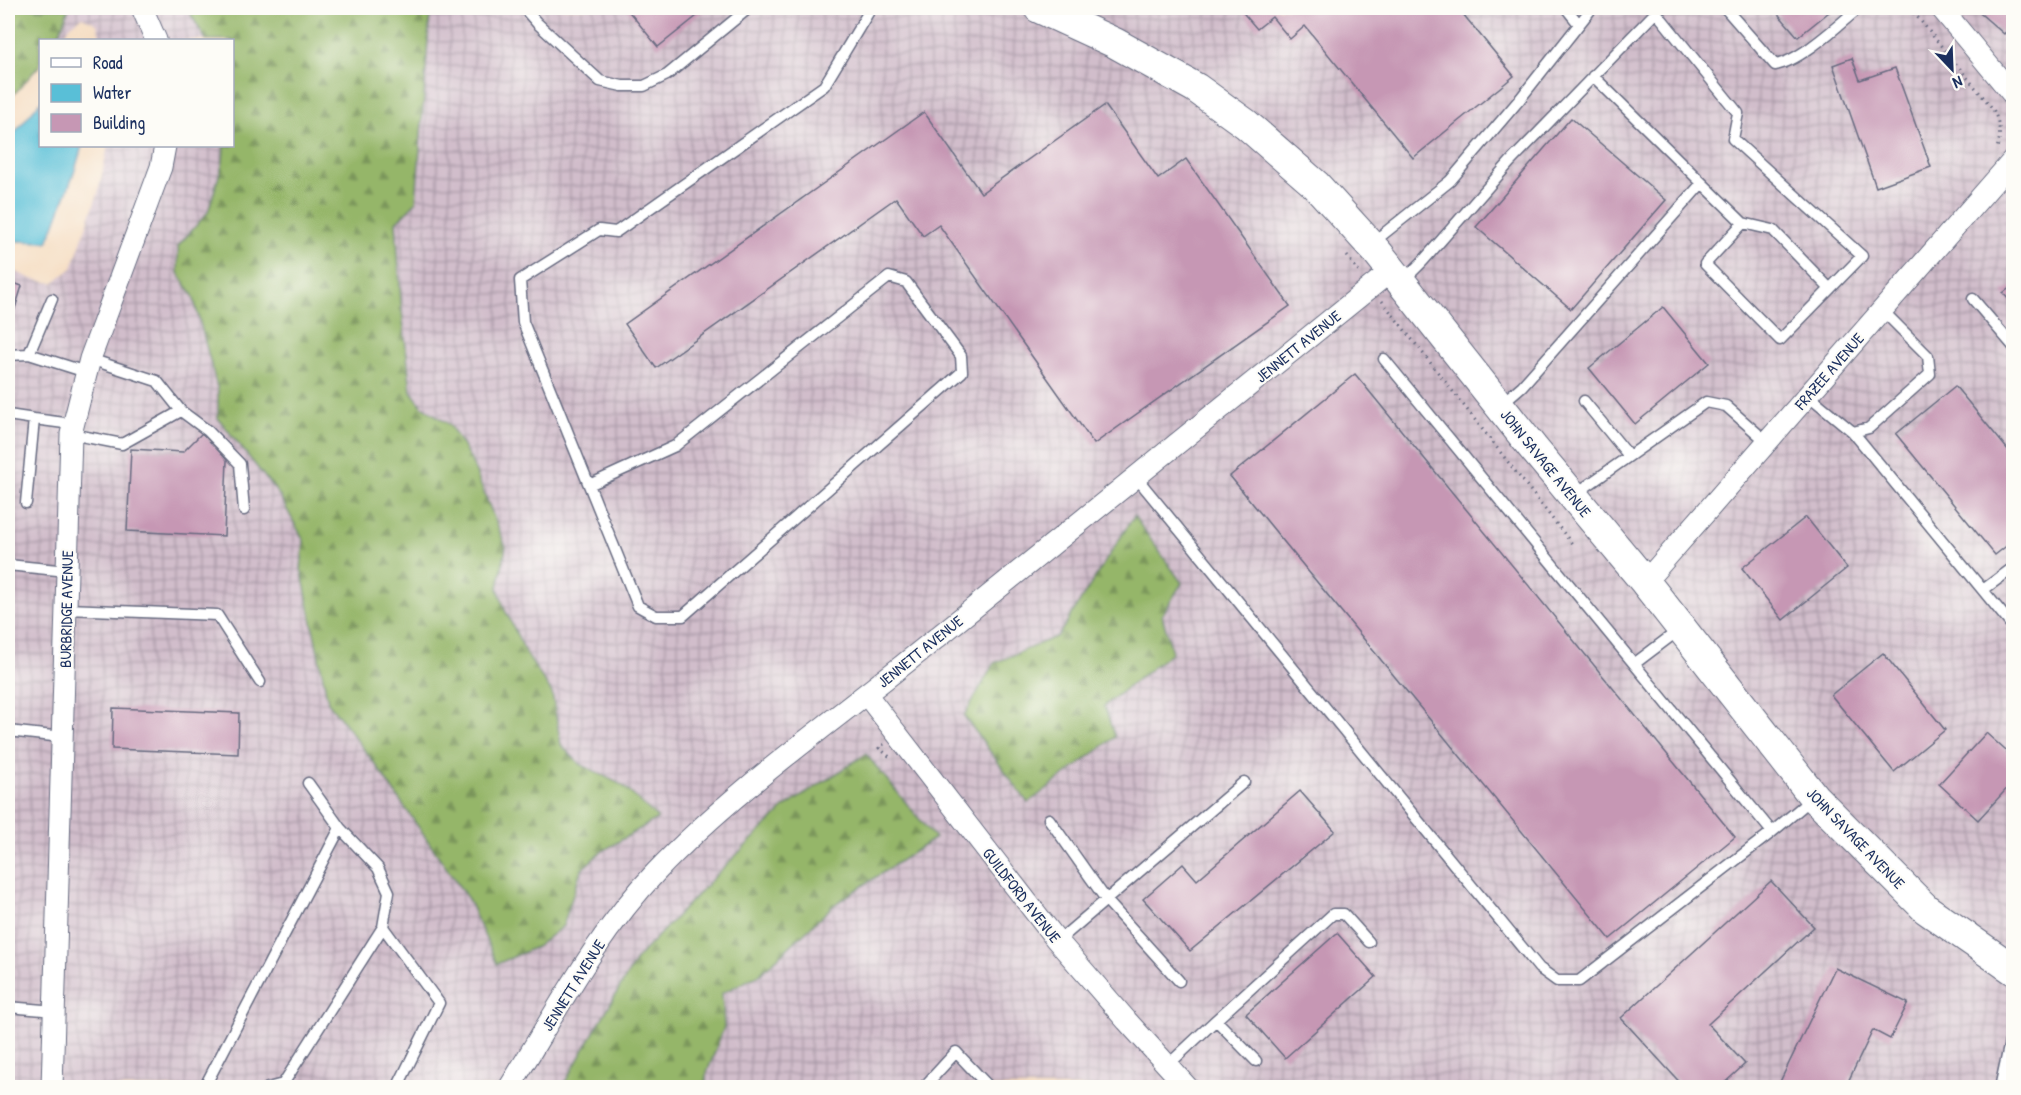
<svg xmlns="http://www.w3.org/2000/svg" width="2021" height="1095" viewBox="0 0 2021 1095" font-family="'Patrick Hand',sans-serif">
<defs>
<pattern id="industrial-grid" width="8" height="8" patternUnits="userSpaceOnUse" patternTransform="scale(1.5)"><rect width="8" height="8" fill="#d1bdcb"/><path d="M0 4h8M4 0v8" fill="none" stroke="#a99aa8"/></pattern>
<pattern id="forest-firs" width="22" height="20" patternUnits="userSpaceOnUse" patternTransform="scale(1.5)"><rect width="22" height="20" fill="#95b669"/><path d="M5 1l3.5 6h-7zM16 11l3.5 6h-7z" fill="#79945a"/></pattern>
</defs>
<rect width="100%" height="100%" fill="#fdfcf7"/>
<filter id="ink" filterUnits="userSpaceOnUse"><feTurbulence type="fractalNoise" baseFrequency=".0167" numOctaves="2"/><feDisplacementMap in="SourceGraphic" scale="12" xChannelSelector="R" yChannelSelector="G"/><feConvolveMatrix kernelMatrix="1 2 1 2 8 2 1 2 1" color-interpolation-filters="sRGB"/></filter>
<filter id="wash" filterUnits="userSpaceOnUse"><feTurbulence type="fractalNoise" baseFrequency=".008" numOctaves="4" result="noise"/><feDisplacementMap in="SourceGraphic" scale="24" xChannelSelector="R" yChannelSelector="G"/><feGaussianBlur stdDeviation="1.35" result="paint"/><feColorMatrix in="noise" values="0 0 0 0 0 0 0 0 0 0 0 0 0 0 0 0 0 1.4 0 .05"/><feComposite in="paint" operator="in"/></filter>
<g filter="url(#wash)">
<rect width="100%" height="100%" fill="#f5dbbf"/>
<path fill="url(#industrial-grid)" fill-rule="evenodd" d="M69 8H187L206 40H101L97 24 82 17 71 25 60 40H57Z
M419 8H2013V1087H706V1076L724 1027 722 993 759 975 835 904 934 838 866 754 785 807 718 873 637 958 562 1087 8 1088V268L32 279 53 283 72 268 98 193 108 146H224L223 162 208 212 178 246V273L193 296 218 391V418L279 495 304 541 301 568 328 702 375 764 468 899 498 964 563 926 581 870 601 852 657 818 622 785 580 764 561 745 552 693 527 655 505 610 498 588 506 547 450 425 422 406 411 391 401 302 396 222 416 202 430 14ZM1134 516 1182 583 1162 615 1172 652 1104 706 994 663 1058 636Z"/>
<path fill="url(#forest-firs)" stroke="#587264" stroke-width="1.5" d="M8 8H69L57 40H40V65L8 101Z
M187 8H419L430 14 416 202 396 222 401 302 411 391 422 406 450 425 470 458 506 547 498 588 505 610 527 655 552 693 561 745 580 764 622 785 658 818 601 852 581 870 563 926 536 947 497 964 468 899 375 764 328 702 301 568 304 541 279 495 218 418V391L193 296 178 273V246L208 212 223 162 224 146H232V40H206Z
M1134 516 1182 583 1162 615 1172 652 1104 706 1115 737 1028 803 964 716 994 663 1058 636Z
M866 754 935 838 835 904 759 975 722 993 724 1027 706 1076V1087H562L637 958 718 873 785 807Z"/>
<path fill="#59bfd7" stroke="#3a779a" stroke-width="1.5" d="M40 102V146H82L75 170 48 242 13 241 8 238V141Z"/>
<g id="blocks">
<path fill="#c697b4" d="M626 8H707L658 47Z
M1239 8H1458L1514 76 1413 158 1305 26 1290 39 1272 17 1257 29Z
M1773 8H1834L1798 37Z
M1974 8H2014V23L2004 34Z
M1852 58 1860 80 1895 68 1931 167 1876 187 1833 65Z
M1105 105 1158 179 1186 159 1290 306 1094 444 939 225 923 236 896 198 656 368 625 324 924 112 981 193Z
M1571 118 1666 200 1571 309 1476 227Z
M8 281 22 286 8 331Z
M2014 285V306L2003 293Z
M1663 307 1709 363 1635 424 1589 368Z
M1355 374 1735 837 1610 939 1230 476Z
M1955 386 2014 457V540L1995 555 1896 434Z
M202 433 227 460 224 536 127 531 131 449 183 452Z
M1806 517 1847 568 1783 620 1742 568Z
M1883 653 1945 730 1894 772 1831 695Z
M113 708 239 713 238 754 112 749Z
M1986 733 2014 758V781L1978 820 1939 784Z
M1300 791 1335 831 1190 951 1143 899 1183 864 1197 880Z
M1771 881 1814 927 1708 1024 1745 1064 1719 1088H1685L1621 1018Z
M1337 933 1376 977 1285 1058 1246 1014Z
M1835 968 1908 1003 1890 1039 1873 1030 1845 1088H1777Z"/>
</g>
</g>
<g filter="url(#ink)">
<use href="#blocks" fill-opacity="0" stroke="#676b80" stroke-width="1.5"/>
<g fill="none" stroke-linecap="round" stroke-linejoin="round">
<defs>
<path id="lane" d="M524 8 537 23 600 81 622 86H644L667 75 749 8
M1566 8 1578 23
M1725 8 1775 65C1801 61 1838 25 1859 8
M1743 223 1773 230 1830 289
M1372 243 1450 181 1520 99 1592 8
M1402 282 1423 261 1510 162 1656 12 1738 113 1733 139 1862 256 1780 340 1705 264 1743 223 1702 183
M52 299 29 354 86 372
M1973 299 2014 347
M8 355 29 354
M90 359 157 381 181 411
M1384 359 1772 832
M1808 395 1853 432 1869 428 1930 374 1928 356 1882 310
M1584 401 1629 456
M1500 405 1522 386 1702 183 1593 76
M8 415 34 419
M1853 432 2014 628
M71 434 122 444 181 411 208 431 240 464 244 510
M1136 477 1539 968 1557 981H1579L1772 832 1814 797
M589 485 675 446 889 277 906 282 961 356 962 372 683 616H656L638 606 523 322 520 280 599 230 616 232 824 86 871 8
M1574 495 1706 402 1726 406 1767 442
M26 503 34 419 72 424
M8 565 67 571
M1983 590 2010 570 2014 571
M67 609 217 615 260 682
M1634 664 1679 630
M8 731 62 737
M308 783 340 828
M1049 819 1107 901 1179 981
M1058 941 1244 782
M8 1007 55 1011
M1216 1020 1333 914H1344L1369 942
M1168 1065 1216 1020 1256 1061
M283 1084 383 927
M204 1088 340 828 378 868 389 892 383 927 439 1003 397 1088
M268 1088 283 1084 290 1088
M923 1088 956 1052 990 1088
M2000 1088 2010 1042 2014 1035"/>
<path id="street" d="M142 8 156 40
M1941 8 2014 96
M1645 582 2014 159
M866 694 1055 938 1127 1021 1188 1088
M52 1088 71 434 90 359 161 167 165 146
M509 1088C555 1014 596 935 656 872 735 789 830 724 918 653 1076 525 1234 398 1392 270"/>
<path id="secondary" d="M1039 8 1115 43 1196 88 1246 124 1316 185 1378 253 1533 448 1645 582 1814 797 1926 909 2014 970"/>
</defs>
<use href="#lane" stroke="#676b80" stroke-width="13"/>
<use href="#street" stroke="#676b80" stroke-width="23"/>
<use href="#secondary" stroke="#676b80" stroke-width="32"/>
<path stroke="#676b80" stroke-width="3" stroke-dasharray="1.5 4.5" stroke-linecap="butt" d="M1910 8 1993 109C1999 122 2002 134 1997 148
M1347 256 1359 272
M1382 301 1573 545
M884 744 879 748 890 757"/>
<use href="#lane" stroke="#fff" stroke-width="10"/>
<use href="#street" stroke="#fff" stroke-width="21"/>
<use href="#secondary" stroke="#fff" stroke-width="30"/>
</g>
</g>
<g text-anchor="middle" stroke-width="4.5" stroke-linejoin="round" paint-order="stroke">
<g font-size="16" fill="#1b2f5e" stroke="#fdfcf7">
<text transform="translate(1298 346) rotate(-39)" y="6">JENNETT AVENUE</text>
<text transform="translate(1829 371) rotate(-49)" y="6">FRAZEE AVENUE</text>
<text transform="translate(1546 463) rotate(51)" y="6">JOHN SAVAGE AVENUE</text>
<text transform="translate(66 609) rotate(-89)" y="6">BURBRIDGE AVENUE</text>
<text transform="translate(920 651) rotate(-39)" y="6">JENNETT AVENUE</text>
<text transform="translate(1856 838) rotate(46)" y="6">JOHN SAVAGE AVENUE</text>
<text transform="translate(1022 895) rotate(52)" y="6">GUILDFORD AVENUE</text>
<text transform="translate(573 985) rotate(-58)" y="6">JENNETT AVENUE</text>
</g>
</g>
<rect width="2021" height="1095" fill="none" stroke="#fdfcf7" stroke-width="30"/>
<rect x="39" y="39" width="195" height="108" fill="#fdfcf7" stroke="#a3aaba" stroke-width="1.5"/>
<rect x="51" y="58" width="30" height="9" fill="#ffffff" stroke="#a3aaba" stroke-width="1.5"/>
<text x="93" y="69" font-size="18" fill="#1b2f5e">Road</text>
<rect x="51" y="84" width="30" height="18" fill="#59bfd7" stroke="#a3aaba" stroke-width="1.5"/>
<text x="93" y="99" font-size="18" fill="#1b2f5e">Water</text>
<rect x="51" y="114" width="30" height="18" fill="#c697b4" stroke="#a3aaba" stroke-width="1.5"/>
<text x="93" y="129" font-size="18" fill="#1b2f5e">Building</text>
<g transform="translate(1952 69) rotate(157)" stroke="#fdfcf7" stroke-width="4.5" paint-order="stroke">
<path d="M0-4.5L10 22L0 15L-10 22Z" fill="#1b2f5e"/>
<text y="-9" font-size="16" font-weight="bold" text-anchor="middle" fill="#1b2f5e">N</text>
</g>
</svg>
